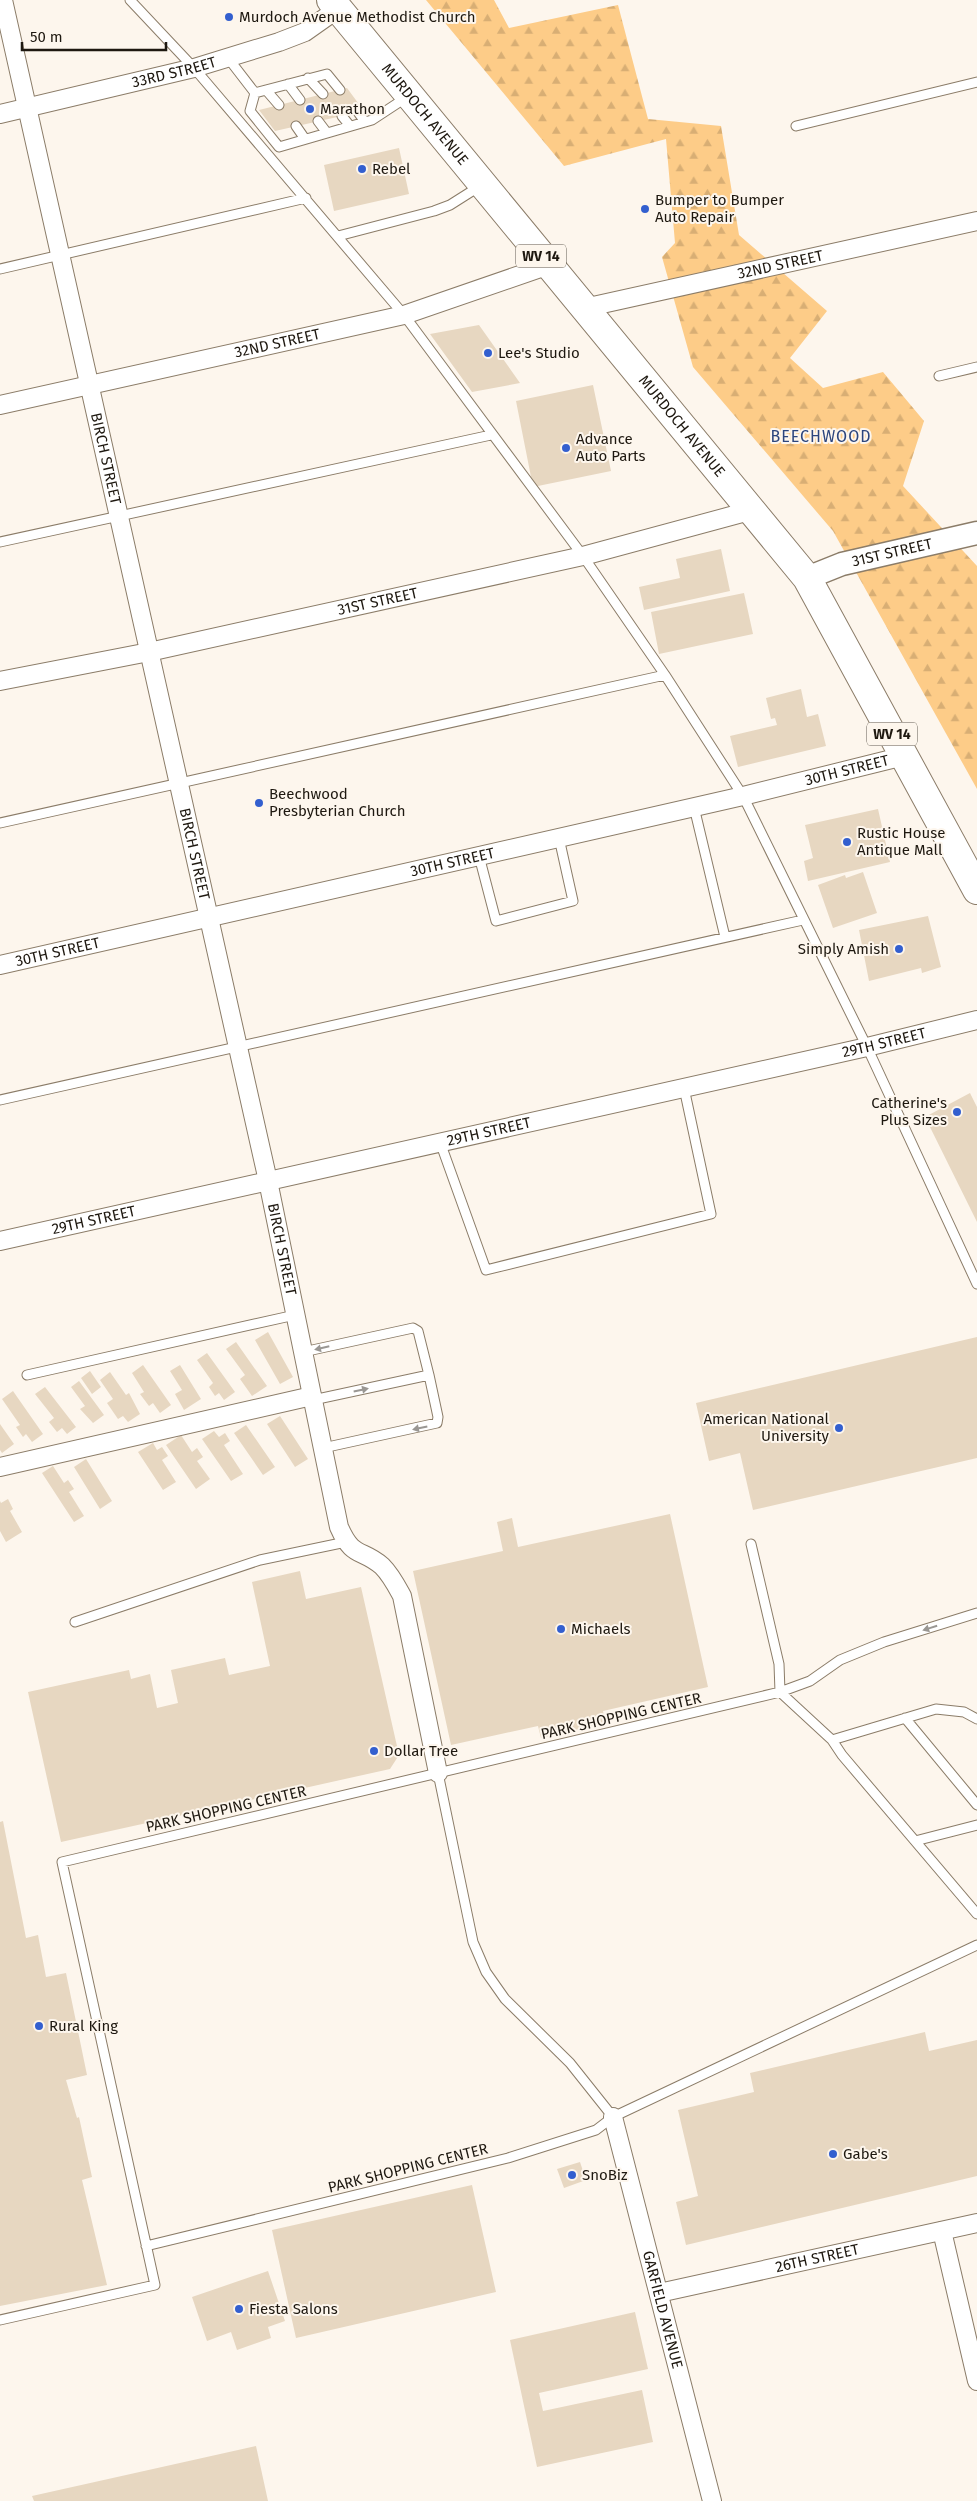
<svg xmlns="http://www.w3.org/2000/svg" width="977" height="2501" viewBox="0 0 977 2501" font-family="'Fira Sans',sans-serif">
<defs>
<pattern id="forest-firs" width="22" height="20" patternUnits="userSpaceOnUse" patternTransform="scale(1.25)"><rect width="22" height="20" fill="#fdcc88"/><path d="M5 1l3.5 6h-7zM16 11l3.5 6h-7z" fill="#d8ae74"/></pattern>
</defs>
<rect width="100%" height="100%" fill="#fdf6ed"/>
<path fill="url(#forest-firs)" d="M426 0H494L509 28 618 5 648 119 721 126 739 235 827 311 790 358 823 388 883 372 924 421 903 486 977 566V789L833 531 693 367 662 257 675 243 666 139 564 166Z"/>
<path fill="#e7d7c1" d="M347 88 364 111 275 131 259 110Z
M399 148 409 194 334 211 324 165Z
M479 325 520 383 472 392 430 334Z
M593 385 611 471 533 487 516 401Z
M721 549 730 591 644 610 639 587 680 578 676 559Z
M744 593 753 634 659 654 651 612Z
M801 689 807 717 818 714 826 746 738 767 730 736 777 725 775 718 771 719 766 698Z
M878 809 890 862 808 881 804 861 813 858 805 825Z
M863 872 877 913 833 928 818 885 845 875 846 878Z
M928 916 941 967 922 973 921 968 869 981 859 930Z
M970 1093 977 1107V1222L925 1117Z
M268 1332 293 1377 280 1384 255 1340Z
M977 1337V1458L753 1510 740 1453 709 1461 696 1403Z
M236 1342 267 1386 252 1396 240 1379 245 1375 226 1349Z
M207 1353 235 1392 224 1400 219 1393 215 1396 209 1387 213 1383 197 1360Z
M143 1365 171 1405 160 1413 153 1403 149 1406 140 1394 144 1392 132 1373Z
M180 1365 201 1399 184 1410 175 1394 182 1390 170 1371Z
M90 1371 101 1387 92 1394 81 1378Z
M110 1372 126 1395 129 1393 140 1414 128 1422 123 1416 118 1419 107 1403 113 1399 100 1380Z
M79 1381 104 1415 93 1423 80 1409 85 1406 71 1387Z
M45 1387 76 1427 67 1434 62 1428 57 1432 49 1422 54 1418 35 1394Z
M13 1391 43 1434 32 1442 26 1434 23 1437 16 1427 20 1425 2 1399Z
M280 1416 308 1459 295 1467 267 1424Z
M0 1424 14 1444 2 1453 0 1450Z
M246 1425 275 1467 263 1475 234 1433Z
M214 1431 219 1437 225 1433 230 1441 224 1445 243 1474 231 1481 202 1439Z
M181 1435 192 1452 197 1448 203 1457 197 1461 210 1479 196 1489 166 1445Z
M153 1443 157 1450 162 1447 168 1456 162 1460 176 1482 163 1490 138 1452Z
M86 1459 112 1501 100 1509 74 1467Z
M53 1466 64 1483 68 1480 74 1489 69 1492 84 1516 74 1522 42 1473Z
M8 1499 13 1509 10 1511 22 1532 6 1542 0 1531V1501L1 1503Z
M670 1514 708 1687 603 1711 606 1723 541 1738 538 1726 451 1745 413 1571 503 1551 497 1522 512 1518 518 1547Z
M300 1571 306 1599 361 1587 399 1755 390 1769 61 1842 28 1692 129 1670 131 1679 150 1674 157 1708 178 1703 171 1670 225 1658 229 1675 270 1666 252 1582Z
M3 1821 26 1938 38 1935 46 1977 66 1973 87 2075 66 2080 77 2118 79 2117 92 2177 82 2180 107 2285 0 2306V1822Z
M925 2032 929 2051 977 2040V2176L686 2245 676 2202 698 2196 678 2110 754 2092 750 2073Z
M580 2162 586 2180 564 2188 557 2169Z
M472 2185 496 2292 296 2338 272 2230Z
M268 2271 285 2321 268 2327 271 2338 237 2350 231 2332 207 2341 192 2297Z
M635 2312 648 2369 539 2393 543 2411 642 2390 653 2442 537 2467 510 2340Z
M256 2446 268 2501H34L32 2496Z"/>
<g fill="none" stroke-linecap="round" stroke-linejoin="round">
<defs>
<path id="service" d="M130 0 194 68 404 315 583 556 665 675 743 796 867 1047 977 1284
M228 58 255 93 250 111 279 147 372 120 407 97
M308 78 323 94
M288 84 300 100
M266 90 279 105
M255 93 327 74 340 90
M358 112 365 122
M342 116 350 126
M318 121 327 133
M296 126 305 139
M796 126 977 82
M338 236 434 211 450 205 480 186
M0 269 306 198
M939 376 977 367
M0 542 491 435
M694 807 725 937
M0 823 665 675
M479 856 496 921 573 901 559 838
M0 1100 803 920
M440 1142 486 1270 711 1214 684 1088
M303 1352 413 1328 418 1331 429 1375 313 1400
M27 1375 295 1315
M323 1448 437 1423 438 1417 429 1375
M751 1544 779 1664 780 1692 832 1740 842 1755 977 1914
M75 1622 260 1560 346 1542
M905 1718 977 1805
M832 1740 936 1709 964 1712 977 1719
M438 1773 473 1942 486 1972 505 1999 570 2063 613 2117
M915 1841 977 1825
M146 2246 508 2158 596 2130 613 2117 977 1945
M0 2320 155 2285 62 1862 780 1692 810 1681 840 1660 884 1642 977 1613"/>
<g id="minor">
<path id="s1" d="M3 0 268 1181 339 1527C353 1559 361 1548 382 1566 391 1575 396 1585 402 1596L438 1773"/>
<path id="s2" d="M0 114 194 68 279 42 305 32 339 8"/>
<path id="s3" d="M584 308 977 221"/>
<path id="s4" d="M0 405 404 315 549 265"/>
<path id="s5" d="M0 681 149 652 583 556 753 510"/>
<path id="s6" d="M0 965 743 796 904 756"/>
<path id="s7" d="M0 1241 867 1047 977 1020"/>
<path d="M0 1467 312 1396"/>
<path id="s8" d="M613 2117 712 2501"/>
<path d="M942 2231 977 2381"/>
<path id="s9" d="M659 2293 977 2223"/>
</g>
<g id="tertiary">
<path id="s10" d="M807 578 842 564 977 533"/>
</g>
<g id="primary">
<path id="s11" d="M331 0 807 578 977 890"/>
</g>
</defs>
<use href="#service" stroke="#8b7c68" stroke-width="11"/>
<use href="#minor" stroke="#8b7c68" stroke-width="20"/>
<use href="#tertiary" stroke="#8b7c68" stroke-width="25"/>
<use href="#primary" stroke="#8b7c68" stroke-width="30"/>
<use href="#service" stroke="#fff" stroke-width="9"/>
<use href="#minor" stroke="#fff" stroke-width="18"/>
<use href="#tertiary" stroke="#fff" stroke-width="22"/>
<use href="#primary" stroke="#fff" stroke-width="28"/>
</g>
<defs><path id="oneway-solid" d="M-6-.8H1V-3.2L6.5 0L1 3.2V.8H-6Z" transform="scale(1.25)"/></defs>
<g fill="#9a9793">
<use href="#oneway-solid" transform="translate(322 1348) rotate(167)"/>
<use href="#oneway-solid" transform="translate(361 1390) rotate(-12)"/>
<use href="#oneway-solid" transform="translate(420 1428) rotate(168)"/>
<use href="#oneway-solid" transform="translate(930 1628) rotate(163)"/>
</g>
<g fill="#335fcf" stroke="#fdf6ed" stroke-width="2">
<circle cx="229" cy="17" r="5"/>
<circle cx="310" cy="109" r="5"/>
<circle cx="362" cy="169" r="5"/>
<circle cx="645" cy="209" r="5"/>
<circle cx="488" cy="353" r="5"/>
<circle cx="566" cy="448" r="5"/>
<circle cx="259" cy="803" r="5"/>
<circle cx="847" cy="842" r="5"/>
<circle cx="899" cy="949" r="5"/>
<circle cx="957" cy="1112" r="5"/>
<circle cx="839" cy="1428" r="5"/>
<circle cx="561" cy="1629" r="5"/>
<circle cx="374" cy="1751" r="5"/>
<circle cx="39" cy="2026" r="5"/>
<circle cx="833" cy="2154" r="5"/>
<circle cx="572" cy="2175" r="5"/>
<circle cx="239" cy="2309" r="5"/>
</g>
<g text-anchor="middle" stroke-width="4" stroke-linejoin="round" paint-order="stroke">
<g fill="#fdf6ed" stroke="#615b52" stroke-width="1">
<rect x="516" y="244.5" width="50" height="23" rx="4"/>
<rect x="867" y="722.5" width="50" height="23" rx="4"/>
</g>
<g font-size="14" font-weight="bold" fill="#1e1810">
<text x="541" y="261">WV 14</text>
<text x="892" y="739">WV 14</text>
</g>
<g font-size="15" fill="#1e1810" stroke="#fdf6ed" text-anchor="start">
<text x="239" y="22">Murdoch Avenue Methodist Church</text>
<text x="320" y="114">Marathon</text>
<text x="372" y="174">Rebel</text>
<text x="655" y="205">Bumper to Bumper<tspan x="655" dy="17">Auto Repair</tspan></text>
<text x="498" y="358">Lee's Studio</text>
<text x="576" y="444">Advance<tspan x="576" dy="17">Auto Parts</tspan></text>
<text x="269" y="799">Beechwood<tspan x="269" dy="17">Presbyterian Church</tspan></text>
<text x="857" y="838">Rustic House<tspan x="857" dy="17">Antique Mall</tspan></text>
<text x="889" y="954" text-anchor="end">Simply Amish</text>
<text x="947" y="1108" text-anchor="end">Catherine's<tspan x="947" dy="17">Plus Sizes</tspan></text>
<text x="829" y="1424" text-anchor="end">American National<tspan x="829" dy="17">University</tspan></text>
<text x="571" y="1634">Michaels</text>
<text x="384" y="1756">Dollar Tree</text>
<text x="49" y="2031">Rural King</text>
<text x="843" y="2159">Gabe's</text>
<text x="582" y="2180">SnoBiz</text>
<text x="249" y="2314">Fiesta Salons</text>
</g>
<g font-size="15" fill="#1e1810" stroke="#fdf6ed">
<text dy="5" stroke="none"><textPath href="#s2" startOffset="179">33RD STREET</textPath></text>
<text dy="5" stroke="none"><textPath href="#s11" startOffset="148">MURDOCH AVENUE</textPath></text>
<text dy="5" stroke="none"><textPath href="#s3" startOffset="201">32ND STREET</textPath></text>
<text dy="5" stroke="none"><textPath href="#s4" startOffset="284">32ND STREET</textPath></text>
<text dy="5" stroke="none"><textPath href="#s11" startOffset="552">MURDOCH AVENUE</textPath></text>
<text dy="5" stroke="none"><textPath href="#s1" startOffset="470">BIRCH STREET</textPath></text>
<text dy="5" stroke="none"><textPath href="#s10" startOffset="89">31ST STREET</textPath></text>
<text dy="5" stroke="none"><textPath href="#s5" startOffset="386">31ST STREET</textPath></text>
<text dy="5" stroke="none"><textPath href="#s6" startOffset="869">30TH STREET</textPath></text>
<text dy="5" stroke="none"><textPath href="#s1" startOffset="875">BIRCH STREET</textPath></text>
<text dy="5" stroke="none"><textPath href="#s6" startOffset="464">30TH STREET</textPath></text>
<text dy="5" stroke="none"><textPath href="#s6" startOffset="59">30TH STREET</textPath></text>
<text dy="5" stroke="none"><textPath href="#s7" startOffset="906">29TH STREET</textPath></text>
<text dy="5" stroke="none"><textPath href="#s7" startOffset="501">29TH STREET</textPath></text>
<text dy="5" stroke="none"><textPath href="#s7" startOffset="96">29TH STREET</textPath></text>
<text dy="5" stroke="none"><textPath href="#s1" startOffset="1280">BIRCH STREET</textPath></text>
<text transform="translate(621 1716) rotate(-13)" y="5">PARK SHOPPING CENTER</text>
<text transform="translate(226 1809) rotate(-13)" y="5">PARK SHOPPING CENTER</text>
<text transform="translate(408 2168) rotate(-14)" y="5">PARK SHOPPING CENTER</text>
<text dy="5" stroke="none"><textPath href="#s9" startOffset="162">26TH STREET</textPath></text>
<text dy="5" stroke="none"><textPath href="#s8" startOffset="199">GARFIELD AVENUE</textPath></text>
</g>
<g font-size="16" letter-spacing="1" fill="#2c457d" stroke="#fdf6ed">
<text x="821" y="442">BEECHWOOD</text>
</g>
</g>
<path d="M22 42v8h144v-8" fill="none" stroke="#1e1810" stroke-width="2.5"/>
<text x="30" y="42" font-size="15" fill="#1e1810" stroke="#fdf6ed" stroke-width="4" paint-order="stroke">50 m</text>
</svg>
